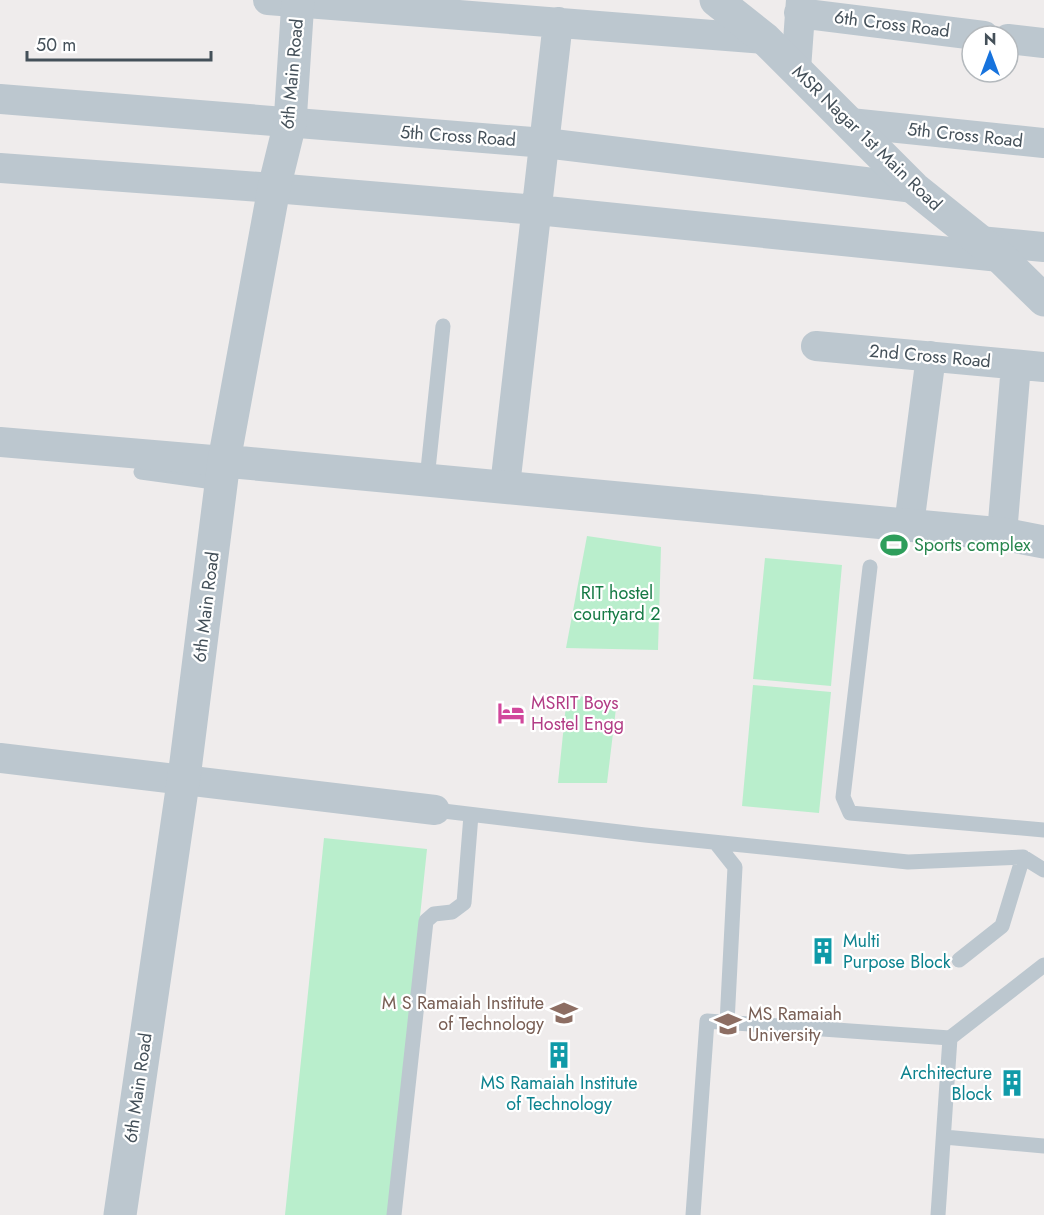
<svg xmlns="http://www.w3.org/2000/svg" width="1044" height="1215" viewBox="0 0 1044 1215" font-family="Jost,sans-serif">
<rect width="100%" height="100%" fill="#efecec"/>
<path fill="#b9eecc" d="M587 536 661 547 658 650 566 648Z
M765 558 842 565 831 686 753 679Z
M753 685 831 692 819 813 742 806Z
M567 695 617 700 607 783H558Z
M324 838 427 849 389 1215H285Z"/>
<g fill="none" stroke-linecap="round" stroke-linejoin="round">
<path stroke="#bcc7cf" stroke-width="15" d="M141 472 221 483
M427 479 443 326
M870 567 843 797 850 813 1044 830
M435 810 645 835 908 862 1023 857 1044 870
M716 843 735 867 727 1023
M959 960 1002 926 1023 857
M950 1038 1044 965
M944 1137 1044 1146
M394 1215 426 921 434 914 452 912 464 903 471 815
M693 1215 707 1021 950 1038 938 1215"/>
<path stroke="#bcc7cf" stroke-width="30" d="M268 0 765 39
M799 13 984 36
M1008 39 1044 43
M796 69 801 0
M0 99 545 143 914 188
M850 123 1044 143
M0 168 274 188 537 210 1000 257
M979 241 1044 247
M816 346 1044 367
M0 442 224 461
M505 486 558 22
M909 525 931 356
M1002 534 1016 365
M0 758 435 810"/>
<path stroke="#bcc7cf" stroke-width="33" d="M716 0 765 39 914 188 1000 257 1044 300
M224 461 1002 534 1044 542
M120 1215 186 762 224 461 274 188 290 123 298 0"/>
</g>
<defs>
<symbol id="stadium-bare" viewBox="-9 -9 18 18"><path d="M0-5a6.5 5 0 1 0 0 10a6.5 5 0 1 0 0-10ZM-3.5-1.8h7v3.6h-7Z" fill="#2e9e5b" stroke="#fff" stroke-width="2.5" paint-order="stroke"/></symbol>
<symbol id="hotel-bare" viewBox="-9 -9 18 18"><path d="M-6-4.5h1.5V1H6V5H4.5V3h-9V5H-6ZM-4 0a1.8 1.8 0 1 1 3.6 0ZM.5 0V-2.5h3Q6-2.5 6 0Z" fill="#d1479c" stroke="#fff" stroke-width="2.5" paint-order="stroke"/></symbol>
<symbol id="building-bare" viewBox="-9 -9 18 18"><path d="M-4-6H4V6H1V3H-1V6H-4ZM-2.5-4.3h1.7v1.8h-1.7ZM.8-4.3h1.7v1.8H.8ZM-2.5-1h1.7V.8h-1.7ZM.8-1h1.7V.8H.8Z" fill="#0f9aa8" stroke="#fff" stroke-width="2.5" paint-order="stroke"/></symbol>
<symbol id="university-bare" viewBox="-9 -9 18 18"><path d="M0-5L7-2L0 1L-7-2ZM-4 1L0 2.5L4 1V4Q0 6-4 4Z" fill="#8d6e63" stroke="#fff" stroke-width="2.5" paint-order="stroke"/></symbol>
</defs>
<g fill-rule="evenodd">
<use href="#stadium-bare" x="875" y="526" width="38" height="38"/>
<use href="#hotel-bare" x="492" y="694" width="38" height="38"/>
<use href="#building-bare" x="804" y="932" width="38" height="38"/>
<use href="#university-bare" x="545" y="994" width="38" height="38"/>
<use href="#university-bare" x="709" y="1005" width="38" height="38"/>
<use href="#building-bare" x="540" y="1036" width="38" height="38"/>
<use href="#building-bare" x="993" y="1064" width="38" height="38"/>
</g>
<g text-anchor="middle" stroke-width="4.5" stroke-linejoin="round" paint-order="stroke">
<g font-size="18" fill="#445059" stroke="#fff">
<text transform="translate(892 24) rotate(7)" y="6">6th Cross Road</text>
<text transform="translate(292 74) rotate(-85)" y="6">6th Main Road</text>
<text transform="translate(965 135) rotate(6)" y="6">5th Cross Road</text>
<text transform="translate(458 136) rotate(4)" y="6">5th Cross Road</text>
<text transform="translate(867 138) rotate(44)" y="6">MSR Nagar 1st Main Road</text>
<text transform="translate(930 356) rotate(5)" y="6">2nd Cross Road</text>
<text transform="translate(206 607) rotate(-83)" y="6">6th Main Road</text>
<text transform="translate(138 1088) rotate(-82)" y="6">6th Main Road</text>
</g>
<g font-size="18" fill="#27864d" stroke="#fff" text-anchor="start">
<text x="914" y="551">Sports complex</text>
</g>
<g font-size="18" fill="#167a45" stroke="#fff">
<text x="617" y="599">RIT hostel<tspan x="617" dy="21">courtyard 2</tspan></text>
</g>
<g font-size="18" fill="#b23c85" stroke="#fff" text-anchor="start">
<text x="531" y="709">MSRIT Boys<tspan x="531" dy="21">Hostel Engg</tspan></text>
</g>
<g font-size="18" fill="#0d838f" stroke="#fff" text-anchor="start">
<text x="843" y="947">Multi<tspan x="843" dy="21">Purpose Block</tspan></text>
<text x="992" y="1079" text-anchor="end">Architecture<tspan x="992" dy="21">Block</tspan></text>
<text x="559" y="1089" text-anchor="middle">MS Ramaiah Institute<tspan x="559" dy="21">of Technology</tspan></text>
</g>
<g font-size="18" fill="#785e54" stroke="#fff" text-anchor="end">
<text x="544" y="1009">M S Ramaiah Institute<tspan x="544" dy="21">of Technology</tspan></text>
<text x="748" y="1020" text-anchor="start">MS Ramaiah<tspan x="748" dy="21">University</tspan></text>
</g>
</g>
<g transform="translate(990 54)"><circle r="28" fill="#ffffff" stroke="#b4b9bd" stroke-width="1.5"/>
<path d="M0-4.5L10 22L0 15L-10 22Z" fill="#1773dd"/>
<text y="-9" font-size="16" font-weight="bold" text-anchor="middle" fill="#445059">N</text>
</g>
<path d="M27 51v9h184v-9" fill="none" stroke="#445059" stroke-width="3"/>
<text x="36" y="51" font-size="18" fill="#445059" stroke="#ffffff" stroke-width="4.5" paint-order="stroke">50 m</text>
</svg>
